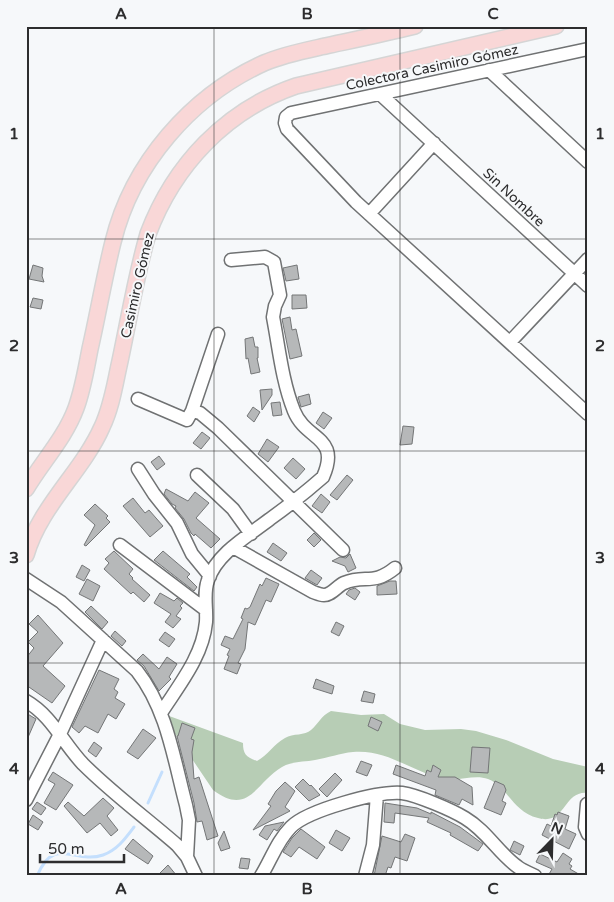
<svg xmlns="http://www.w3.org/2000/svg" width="614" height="902" viewBox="0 0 614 902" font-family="'Varela Round',sans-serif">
<rect width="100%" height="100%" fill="#f6f8fa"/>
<path fill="#b7cdb5" d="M331 711 361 715 384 714 400 724 425 730 461 729 476 731 506 740 553 759 588 767V793C563 790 566 826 538 818 512 811 508 787 488 779 475 774 461 781 447 779 413 774 390 749 353 752 340 753 328 758 315 760 305 762 292 761 282 767 256 782 249 817 213 790L161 713 243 743C243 754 246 757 257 761 268 755 274 744 285 738 293 733 305 736 311 730 319 723 321 716 331 711Z"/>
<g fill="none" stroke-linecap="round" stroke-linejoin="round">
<path stroke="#c4dffd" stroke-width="3" d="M148 803 162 772
M37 876C55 834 74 865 103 855 117 850 125 839 134 827"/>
</g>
<path fill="#b6b8b9" stroke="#747677" d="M33 265 43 268 42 276 44 282 29 279Z
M297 265 299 279 286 281 283 268Z
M292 295H306L307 308 292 309Z
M33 298 43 300 41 309 30 307Z
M290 317 292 330 296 329 302 356 290 359 282 319Z
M253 337 255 347H258V358H257L260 372 251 374 248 358 246 359 245 339Z
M272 389V395L262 410 260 390Z
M309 394 311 404 301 407 298 397Z
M280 402 282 415 273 416 271 403Z
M253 407 260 412 254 422 247 416Z
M323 412 332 418 324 429 316 423Z
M403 426 414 427 412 444 400 445Z
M202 432 210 438 201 449 193 443Z
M267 439 279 447 268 462 258 454Z
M159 456 165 464 157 470 151 462Z
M293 458 305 469 296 479 284 468Z
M347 475 353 480 337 500 330 495Z
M166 489 188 501 195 492 209 503 196 518 220 539 211 548 195 534 194 536 191 533 184 519 175 508 176 506 172 504 164 494Z
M321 494 330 502 322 513 312 506Z
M133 498 145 513 149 510 163 526 150 537 123 506Z
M95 504 108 516 106 518 110 522 86 546 84 545 95 525 84 515Z
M314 533 321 540 314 547 307 540Z
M273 543 287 553 281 561 267 552Z
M114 551 133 569 129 574 133 578 132 579 150 595 144 602 133 592 131 594 104 569 109 563 105 559Z
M163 551 190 574 187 577 197 587 194 591 154 560Z
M350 554 356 568 348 572 345 566 332 561 340 557 346 558Z
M82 565 90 570 84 581 76 577Z
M311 570 322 578 317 585 305 578Z
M266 578 279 584 271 602 266 600 255 625 248 622 245 649 238 663 241 664 237 674 224 669 229 656 227 655 230 649 221 645 225 636 233 639 243 619 241 618 245 608 247 609 250 607 260 584 262 586Z
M87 579 100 586 93 601 79 594Z
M390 581H396L397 594 377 595V586Z
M355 588 360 592 355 600 346 594 349 590Z
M160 593 174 601 177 598 183 603 180 606 182 608 176 616 181 619 173 628 165 622 171 614 154 603Z
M91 606 108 622 102 629 85 612Z
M38 615 63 643 43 666 65 686 52 703 26 685V658L34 648 28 642 38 632 29 624Z
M336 622 344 626 339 636 331 632Z
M115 631 126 641 122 646 111 636Z
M165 632 175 639 169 647 159 640Z
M143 654 159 669 167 657 177 664 169 677 171 679 159 691 144 666 137 660Z
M99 670 119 679 114 689 118 692 115 698 125 704 116 719 108 714 98 733 85 726 79 733 72 727Z
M316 679 334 686 332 694 313 688Z
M364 691 375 694 373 703 361 701Z
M26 713 36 719 26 742Z
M371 717 382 722 378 731 368 726Z
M182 723 195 728 191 739 194 740 192 752 194 779 199 777 218 836 207 840 202 821 197 822 194 803 177 736H178Z
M143 729 156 738 138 759 127 752Z
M94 742 102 748 96 757 88 751Z
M472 747 490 748 488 773 470 772Z
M361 761 372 765 367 776 356 772Z
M396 765 425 776 427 770 431 772 433 765 441 770 438 777H455L472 787 473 805 462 799 459 805 435 795 436 790 393 774Z
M53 772 73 785 56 810 44 803 55 784 48 780Z
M335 773 342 780 327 797 319 789Z
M303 779 310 786 311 785 320 795 309 801 295 787Z
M495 781 504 785 506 790 502 801 506 803 501 815 484 808Z
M285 782 295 791 285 807 290 811 253 830 271 806 268 804 276 791Z
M103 798 114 808 107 816 118 830 111 836 100 823 87 833 64 806 68 802 84 816Z
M37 802 46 808 41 815 32 809Z
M385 803 417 808 431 814V812L460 827 483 844 478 851 450 835 451 833 427 822 429 818 395 813 394 823 384 822Z
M558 812 569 816 565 829 576 834 569 849 542 835 547 824 551 826 555 814 557 815Z
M33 815 43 822 38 830 28 824Z
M284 822 277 831 274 829 267 840 259 835 265 826Z
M301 829 325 847 317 859 299 847 291 857 283 852 292 838Z
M336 830 350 838 342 851 329 843Z
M224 831 230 848 221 851 218 843Z
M405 834 415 838 407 861 395 857 391 868 388 867 385 876H374L382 836 401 842Z
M133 839 153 856 148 864 125 849Z
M514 841 524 846 520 855 510 850Z
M563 853 572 859 569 864 572 866 570 869 582 876H548L552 869 536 862 540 854 557 862Z
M241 858 250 859 248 869 239 868Z
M168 865 177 876H157Z"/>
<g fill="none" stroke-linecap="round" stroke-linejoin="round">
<defs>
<path id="minor" d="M588 49 291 113 286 117 285 123 287 129 356 202 588 414
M489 70 588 162
M380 94 588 286
M369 214 434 143
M510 342 588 259
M138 399 187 420 192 411 218 334
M192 411 200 413 218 428 343 550
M138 469 154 494 177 523 192 554 210 576
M197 475 233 509 251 534
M120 545 206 610
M233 547 313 592C316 593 320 595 324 595 332 595 337 586 344 583 365 574 373 586 395 568
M26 579 61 602 137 671C167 709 174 760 186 805L189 820 187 857
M26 701C52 716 63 743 83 764 112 793 146 818 177 845L187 857 196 876
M161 713C179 685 203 656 206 622 207 608 203 593 208 580 217 553 248 536 270 519 288 506 306 492 323 477 341 436 306 441 294 411 282 381 279 348 273 317L275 306 280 295 274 262 265 257 231 260
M26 800 60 734 103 640
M587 804 585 827 588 834
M261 876C271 860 277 841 291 827 308 810 378 791 402 793 417 795 452 810 465 818 487 831 499 854 518 867 523 871 530 873 535 876
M365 876 373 845 377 795"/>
<path id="major" d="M26 489C42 462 65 438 76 408 83 389 86 369 90 349 98 314 104 278 113 242 132 164 191 96 264 63 285 54 308 50 330 45 358 39 387 33 415 26
M26 555C40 506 82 472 102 427 112 406 115 383 120 361 129 319 136 275 148 234 174 165 226 110 296 86L556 26"/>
</defs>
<use href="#minor" stroke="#707273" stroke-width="15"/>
<use href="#major" stroke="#d5d5d5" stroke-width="18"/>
<use href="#minor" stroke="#fff" stroke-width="12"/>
<use href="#major" stroke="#f9d7d7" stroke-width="15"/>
</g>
<path fill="none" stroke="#2d2d2e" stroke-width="1" stroke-opacity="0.55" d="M214 26V876M400 26V876M26 239H588M26 451H588M26 663H588"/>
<g text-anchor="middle" stroke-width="4" stroke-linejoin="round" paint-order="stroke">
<g font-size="14" fill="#2d2d2e" stroke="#f6f8fa">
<text transform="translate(432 67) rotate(-12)" y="5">Colectora Casimiro Gómez</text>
<text transform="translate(514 197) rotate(43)" y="5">Sin Nombre</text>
<text transform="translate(137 285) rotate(-77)" y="5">Casimiro Gómez</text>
</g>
</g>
<rect width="614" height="902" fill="none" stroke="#f6f8fa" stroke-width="55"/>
<g transform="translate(552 840) rotate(23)" stroke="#f6f8fa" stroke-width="4" paint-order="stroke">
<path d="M0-4L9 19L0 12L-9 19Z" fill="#2d2d2e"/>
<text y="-8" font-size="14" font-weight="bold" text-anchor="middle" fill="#2d2d2e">N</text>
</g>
<path d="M40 854v8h84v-8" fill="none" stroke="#2d2d2e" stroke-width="2.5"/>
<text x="48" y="854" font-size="15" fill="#2d2d2e" stroke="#f6f8fa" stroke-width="4" paint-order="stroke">50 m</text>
<rect x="28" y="28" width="558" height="846" fill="none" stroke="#2d2d2e" stroke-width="2"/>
<g font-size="16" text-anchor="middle" font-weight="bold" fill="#2d2d2e">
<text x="121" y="19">A</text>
<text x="307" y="19">B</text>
<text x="493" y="19">C</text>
<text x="14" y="139">1</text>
<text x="600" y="139">1</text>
<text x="14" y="351">2</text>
<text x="600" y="351">2</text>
<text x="14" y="563">3</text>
<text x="600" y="563">3</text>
<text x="14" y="774">4</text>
<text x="600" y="774">4</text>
<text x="121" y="894">A</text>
<text x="307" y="894">B</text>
<text x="493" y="894">C</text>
</g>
</svg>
